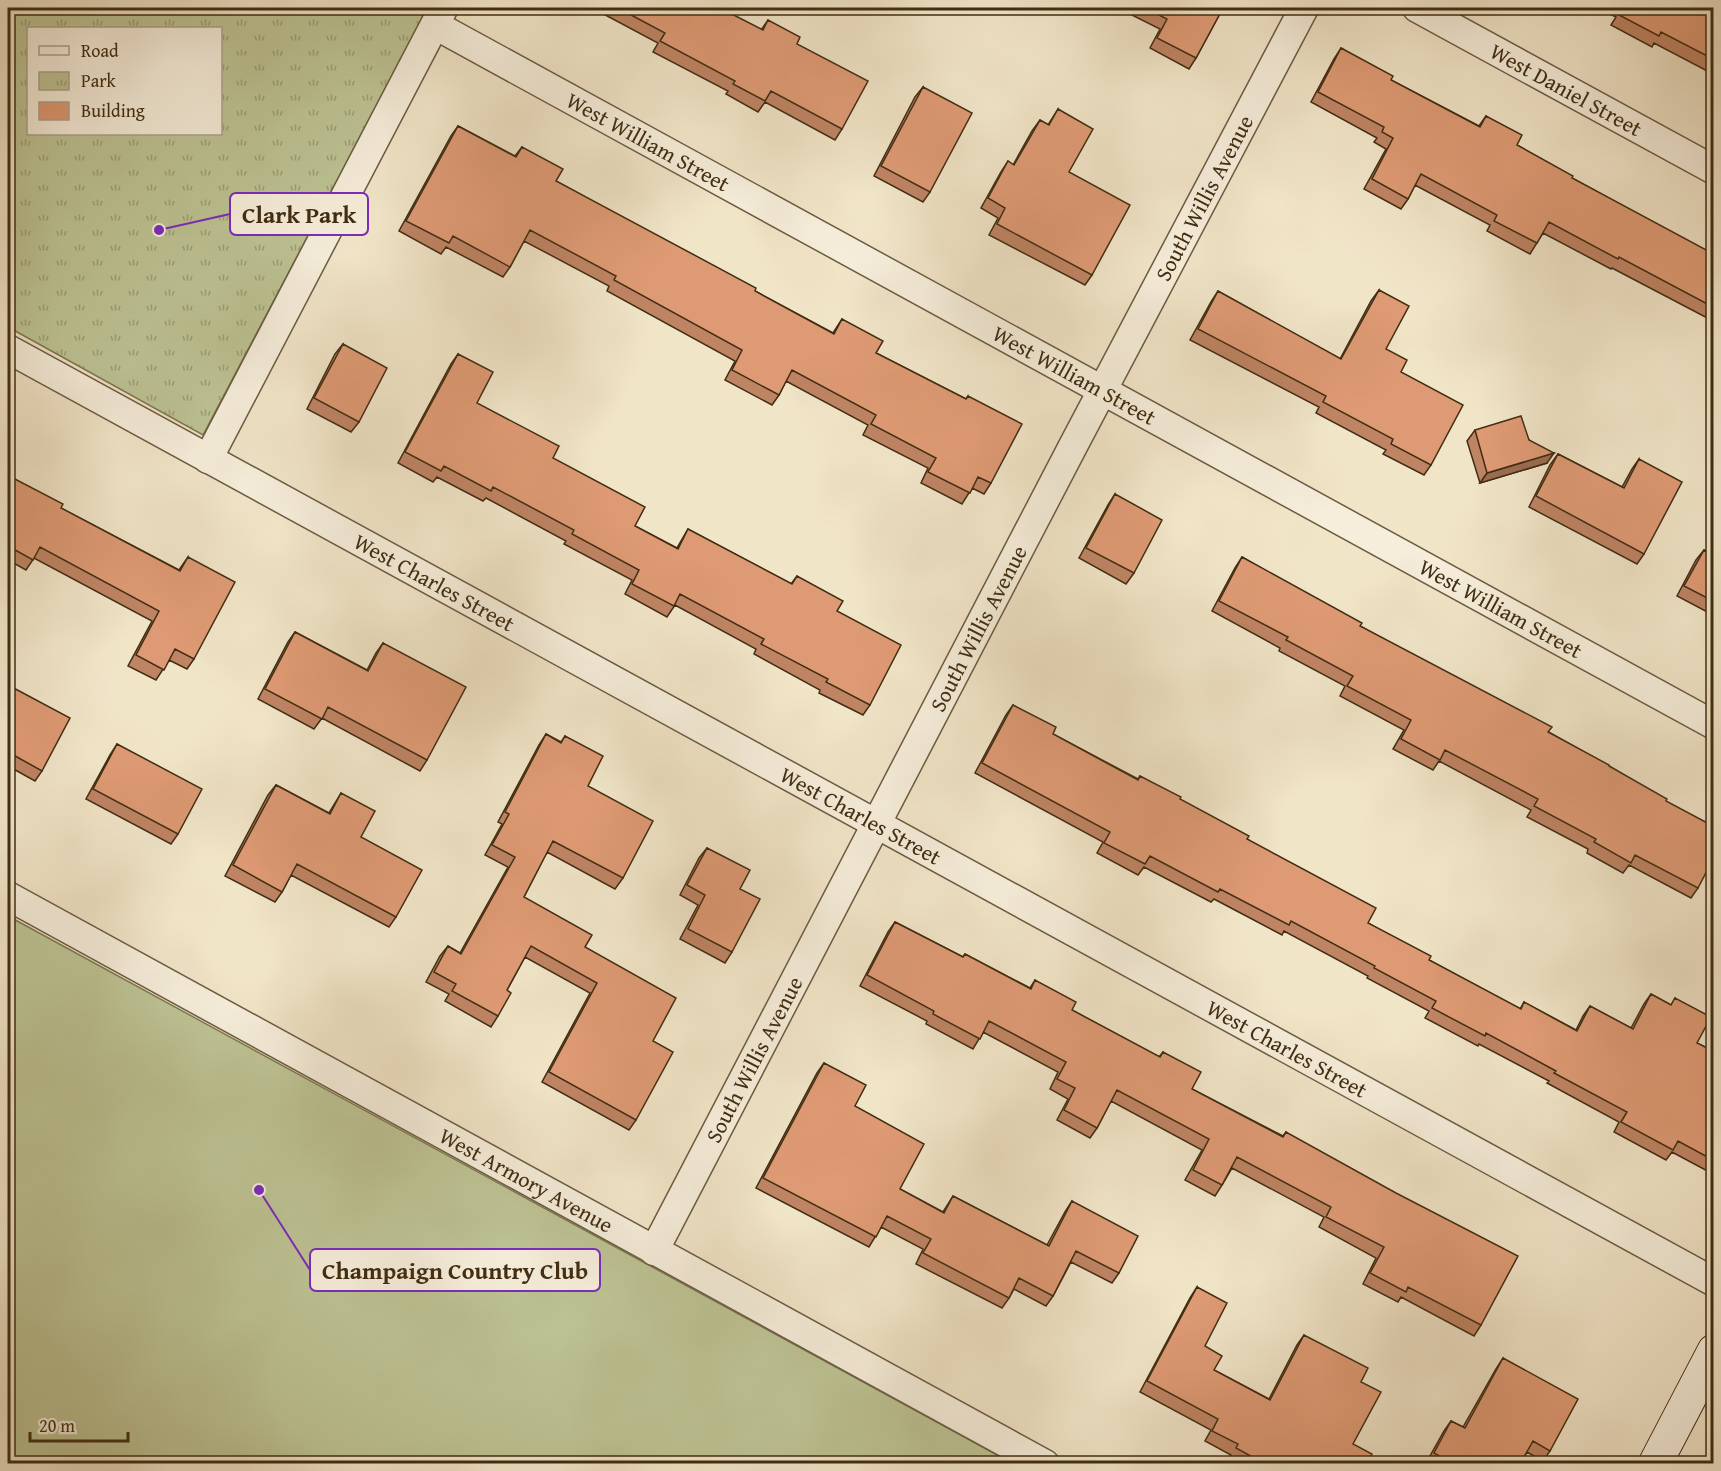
<svg xmlns="http://www.w3.org/2000/svg" width="1721" height="1471" viewBox="0 0 1721 1471" font-family="'Gentium Book Plus',serif">
<defs>
<pattern id="park-tufts" width="24" height="20" patternUnits="userSpaceOnUse" patternTransform="scale(1.5)"><rect width="24" height="20" fill="#bdc394"/><path d="M3 7l-1-3M5 7V3M7 7l1-3M15 17l-1-3M17 17v-4M19 17l1-3" fill="none" stroke="#9b9f77"/></pattern>
</defs>
<rect width="100%" height="100%" fill="#f1e5c8"/>
<filter id="stains"><feTurbulence type="fractalNoise" baseFrequency=".00333" numOctaves="4"/><feColorMatrix values="0 0 0 0 .2 0 0 0 0 .09 0 0 0 0 .02 0 0 0 .5 -.17"/></filter>
<radialGradient id="worn" r=".72"><stop offset=".6" stop-color="#630" stop-opacity="0"/><stop offset="1" stop-color="#630" stop-opacity=".3"/></radialGradient>
<path fill="#bdc394" stroke="#7e7853" stroke-width="1.5" d="M8 916 1012 1463H8Z"/>
<path fill="url(#park-tufts)" stroke="#7e7853" stroke-width="1.5" fill-rule="evenodd" d="M8 8H428L203 435 8 327ZM28 28H220V134H28Z"/>
<g fill="none" stroke-linecap="round" stroke-linejoin="round">
<defs>
<g id="minor">
<path id="s1" d="M1417 8 1714 170"/>
<path id="s2" d="M435 25 1714 725"/>
<path id="s3" d="M8 349 1714 1282"/>
<path d="M208 459 443 9"/>
<path id="s4" d="M8 896 1045 1464"/>
<path id="s5" d="M654 1251 1073 446 1304 8"/>
</g>
<path id="secondary" d="M1655 1464 1714 1351"/>
</defs>
<use href="#minor" stroke="#6c5b40" stroke-width="31"/>
<use href="#secondary" stroke="#402d12" stroke-width="35"/>
<use href="#minor" stroke="#f6eedb" stroke-width="28"/>
<use href="#secondary" stroke="#f6eedb" stroke-width="33"/>
</g>
<path fill="#bf8464" stroke="#402d12" stroke-width="1.5" d="M598 8H720L761 30 768 20 797 44 842 129 835 140 765 102 758 112 726 94 728 91 653 52 658 43 596 10Z
M1118 8H1223L1196 58 1189 69 1150 48 1160 29Z
M1598 8H1713V74L1654 43 1652 47 1611 25 1616 17Z
M1341 48 1391 80 1479 126 1486 116 1517 145 1572 178 1713 256V321L1612 268 1611 269 1543 233 1530 254 1487 231 1490 225 1415 185 1408 199 1401 209 1364 189 1386 149 1374 142 1377 138 1311 102 1334 59Z
M923 87 930 192 923 202 874 176 915 97Z
M1058 109 1069 172 1092 275 1085 285 989 235 998 218 981 208 1001 172 1008 161 1013 165 1032 131 1040 120 1048 125Z
M458 126 515 156 522 147 556 181 755 291 833 333 842 319 876 353 966 399 968 396 991 483 984 494 972 488 962 504 921 483 928 468 863 435 868 425 786 381 779 395 772 405 725 380 735 361 607 291 609 286 524 241 510 267 503 277 446 247 441 254 399 231 451 136Z
M1379 290 1386 349 1401 372 1431 465 1424 475 1383 454 1386 450 1316 413 1319 407 1190 340 1211 302 1218 291 1340 359 1371 301Z
M1713 324V340L1707 337Z
M343 344 359 422 351 432 307 409 335 354Z
M458 354 477 403 553 458 635 526 677 548 688 529 791 584 797 576 837 611 870 705 863 715 819 693 820 690 754 654 756 649 675 605 667 617 625 594 632 580 564 544 566 541 486 498 483 501 437 477 433 482 398 463 451 364Z
M1475 430 1529 440 1547 463 1480 483 1467 441Z
M1558 454 1622 487 1632 469 1639 459 1644 554 1637 564 1529 507 1550 465Z
M11 477 61 508 179 570 188 557 194 659 187 669 169 660 156 680 128 666 152 621 34 558 26 570 8 560V482Z
M1115 494 1134 573 1126 584 1079 558 1108 505Z
M1704 550 1713 555V615L1677 596 1696 560Z
M1242 557 1360 626 1609 766 1666 801 1698 888 1691 898 1629 865 1623 873 1587 853 1588 849 1527 817 1531 810 1439 761 1433 770 1393 749 1404 730 1340 696 1345 686 1279 651 1280 648 1212 611 1235 568Z
M295 632 367 670 376 653 383 643 427 760 420 771 322 718 314 729 258 699 288 642Z
M8 685 42 771 35 781 8 766Z
M1013 705 1053 734 1138 779 1140 776 1247 839 1368 923 1429 960 1520 1009 1524 1002 1576 1030 1583 1016 1590 1006 1631 1028 1644 1004 1651 994 1671 1005 1675 998 1697 1043 1713 1051V1174L1672 1152 1666 1160 1614 1132 1619 1122 1547 1083 1549 1081 1479 1044 1478 1046 1425 1018 1429 1011 1367 978 1368 976 1284 931 1282 935 1214 899 1211 902 1144 867 1138 875 1097 853 1103 842 975 773 1006 715Z
M546 734 561 742 565 736 588 786 623 878 615 889 547 852 524 897 585 947 653 1041 636 1120 629 1130 542 1082 590 993 525 957 507 990 498 1016 491 1027 445 1001 449 994 426 982 440 956 448 946 460 953 508 867 485 855 502 824 498 822 539 745Z
M117 744 178 834 171 844 86 799 110 755Z
M276 785 329 813 341 793 396 917 389 927 291 875 282 892 275 902 225 876 268 795Z
M707 848 740 889 732 952 725 963 680 939 698 905 680 895 699 858Z
M895 922 963 957 965 954 1030 988 1035 980 1072 1010 1159 1057 1163 1052 1192 1089 1283 1136 1286 1132 1481 1325 1474 1336 1401 1297 1398 1302 1363 1284 1376 1258 1319 1227 1324 1217 1232 1168 1222 1185 1215 1196 1185 1180 1202 1150 1111 1101 1097 1128 1090 1138 1057 1120 1068 1099 1050 1089 1058 1072 983 1032 973 1049 926 1024 927 1021 860 986 888 932Z
M824 1063 855 1106 900 1189 943 1212 953 1196 1047 1245 1065 1212 1072 1201 1119 1273 1112 1283 1071 1262 1053 1296 1046 1306 1014 1289 1009 1298 1002 1308 916 1264 923 1249 881 1227 869 1247 756 1188 817 1073Z
M1197 1287 1205 1346 1214 1370 1269 1399 1297 1345 1304 1335 1361 1382 1353 1444 1370 1458 1381 1464H1238L1229 1458 1231 1455 1205 1441 1211 1430 1140 1392 1190 1298Z
M1503 1358 1550 1451 1543 1461 1527 1452 1520 1464 1426 1463 1444 1431 1451 1421 1463 1427 1496 1369Z"/>
<path fill="#9b6c51" stroke="#402d12" stroke-width="1.5" d="M1554 453 1547 463 1480 483 1487 473Z"/>
<path fill="#de9a74" stroke="#402d12" stroke-width="1.5" d="M618 8H720L763 30 768 20 800 37 797 44 868 81 842 129 771 91 765 101 733 84 735 81 660 41 665 33Z
M1145 8H1223L1196 58 1157 38 1167 19Z
M1623 8H1713V59L1661 32 1659 36 1619 15Z
M1341 48 1393 76 1391 80 1480 127 1486 116 1522 135 1517 145 1573 176 1572 178 1712 253 1711 255 1713 256V307L1619 257 1618 259 1549 222 1537 243 1494 221 1497 215 1421 174 1408 199 1372 179 1393 138 1382 132 1384 127 1318 92Z
M923 87 972 113 930 192 881 166Z
M1058 109 1093 129 1069 172 1130 205 1092 275 997 224 1005 208 988 198 1008 161 1014 165 1040 120 1049 125Z
M458 126 516 157 522 147 563 169 556 181 756 288 755 291 834 334 842 319 883 341 876 353 966 399 968 396 1022 424 991 483 978 477 970 493 928 472 936 458 871 424 876 415 792 370 779 395 732 370 742 350 614 280 616 276 530 230 510 267 453 236 449 243 406 221Z
M1379 290 1409 306 1386 349 1407 360 1401 372 1463 405 1431 465 1391 444 1393 439 1323 402 1326 396 1198 329 1218 291 1341 359Z
M343 344 387 368 359 422 314 398Z
M458 354 493 372 477 403 559 446 553 458 645 507 635 526 678 549 688 529 792 584 797 576 843 601 837 611 901 645 870 705 826 682 828 679 761 644 764 639 680 594 674 606 632 584 639 570 572 534 574 530 493 487 491 491 444 466 441 471 405 452Z
M1521 416 1529 440 1554 453 1487 473 1475 430Z
M1558 454 1624 488 1639 459 1682 482 1644 554 1536 496Z
M11 477 63 504 61 508 180 571 188 557 235 582 194 659 175 649 164 670 136 655 159 611 40 547 33 560 8 546V483Z
M1115 494 1162 520 1134 573 1086 548Z
M1704 550 1713 555V601L1684 586Z
M1242 557 1362 623 1360 626 1552 727 1548 732 1609 765V766L1667 799 1666 801 1713 826V859L1698 888 1635 855 1631 863 1594 842 1596 839 1534 806 1538 799 1445 750 1440 760 1401 739 1411 720 1347 686 1353 676 1286 640 1288 637 1219 601Z
M295 632 368 671 383 643 466 687 427 760 328 707 322 719 265 689Z
M8 685 70 718 42 771 8 752Z
M1013 705 1056 727 1053 734 1138 780 1140 776 1181 797 1180 799 1249 836 1247 839 1376 908 1368 923 1431 956 1429 960 1521 1009 1524 1002 1577 1031 1590 1006 1633 1029 1651 994 1671 1005 1675 998 1711 1017 1697 1043 1713 1051V1160L1678 1141 1673 1150 1621 1122 1627 1112 1554 1073 1556 1071 1486 1033 1485 1036 1432 1008 1436 1001 1374 968 1375 966 1291 921 1289 925 1220 889 1218 892 1150 856 1145 864 1104 843 1110 832 982 763Z
M546 734 561 743 565 736 603 756 588 786 653 821 623 878 553 841 524 897 592 935 585 947 676 998 653 1041 673 1052 636 1120 549 1072 597 983 531 946 507 990 511 993 498 1016 452 991 456 984 434 972 448 946 461 954 515 857 492 845 509 814 505 812Z
M117 744 202 789 178 834 93 789Z
M276 785 330 814 341 793 375 811 361 837 422 870 396 917 297 864 282 892 233 865Z
M707 848 750 870 740 889 760 899 732 952 688 929 705 895 687 885Z
M895 922 963 957 965 954 1031 989 1035 980 1076 1002 1072 1010 1160 1057 1163 1052 1201 1072 1192 1089 1283 1137 1286 1132 1396 1193 1518 1256 1481 1325 1408 1287 1406 1292 1370 1273 1384 1247 1326 1217 1331 1207 1237 1157 1222 1185 1193 1170 1209 1139 1117 1090 1097 1128 1064 1110 1075 1088 1057 1079 1066 1062 989 1021 980 1039 933 1014 934 1011 867 975Z
M824 1063 866 1085 855 1106 924 1144 900 1189 944 1213 953 1196 1049 1246 1072 1201 1138 1236 1119 1273 1076 1251 1053 1296 1019 1278 1009 1298 923 1253 931 1239 887 1216 876 1237 763 1178Z
M1197 1287 1227 1303 1205 1346 1222 1356 1214 1370 1270 1400 1304 1335 1368 1368 1361 1382 1381 1392 1353 1444 1372 1454 1370 1458 1381 1464H1265L1236 1448 1238 1444 1212 1431 1218 1419 1147 1381Z
M1503 1358 1578 1399 1550 1451 1533 1441 1520 1464H1453L1434 1453 1451 1421 1465 1428Z"/>
<g text-anchor="middle" stroke-width="5" stroke-linejoin="round" paint-order="stroke">
<g font-size="22" fill="#402d12" stroke="#f6eedb">
<text dy="8" stroke="none"><textPath href="#s1" startOffset="170">West Daniel Street</textPath></text>
<text dy="8" stroke="none"><textPath href="#s2" startOffset="243">West William Street</textPath></text>
<text dy="8" stroke="none"><textPath href="#s5" startOffset="1188">South Willis Avenue</textPath></text>
<text dy="8" stroke="none"><textPath href="#s2" startOffset="729">West William Street</textPath></text>
<text dy="8" stroke="none"><textPath href="#s3" startOffset="486">West Charles Street</textPath></text>
<text dy="8" stroke="none"><textPath href="#s2" startOffset="1215">West William Street</textPath></text>
<text dy="8" stroke="none"><textPath href="#s5" startOffset="702">South Willis Avenue</textPath></text>
<text dy="8" stroke="none"><textPath href="#s3" startOffset="972">West Charles Street</textPath></text>
<text dy="8" stroke="none"><textPath href="#s3" startOffset="1458">West Charles Street</textPath></text>
<text dy="8" stroke="none"><textPath href="#s5" startOffset="216">South Willis Avenue</textPath></text>
<text dy="8" stroke="none"><textPath href="#s4" startOffset="591">West Armory Avenue</textPath></text>
</g>
</g>
<path fill="none" stroke="#7b2cbf" stroke-width="2" d="M159 230L230 214M259 1190L310 1270"/>
<g fill="#7b2cbf" stroke="#f6eedb" stroke-width="2">
<circle cx="159" cy="230" r="6"/>
<circle cx="259" cy="1190" r="6"/>
</g>
<g fill="#f6eedb" stroke="#7b2cbf" stroke-width="2">
<rect x="230" y="193" width="138" height="42" rx="6"/>
<rect x="310" y="1249" width="290" height="42" rx="6"/>
</g>
<g font-size="24" text-anchor="middle" font-weight="bold" fill="#402d12">
<text x="299" y="223">Clark Park</text>
<text x="455" y="1279">Champaign Country Club</text>
</g>
<rect width="1721" height="1471" fill="none" stroke="#f1e5c8" stroke-width="30"/>
<rect x="9" y="9" width="1703" height="1453" fill="none" stroke="#402d12" stroke-width="3"/>
<rect x="15" y="15" width="1691" height="1441" fill="none" stroke="#402d12" stroke-width="1.5"/>
<rect x="27" y="27" width="195" height="108" fill="#f6eedb" stroke="#ada18b" stroke-width="1.5"/>
<rect x="39" y="46" width="30" height="9" fill="#f6eedb" stroke="#ada18b" stroke-width="1.5"/>
<text x="81" y="57" font-size="18" fill="#402d12">Road</text>
<rect x="39" y="72" width="30" height="18" fill="url(#park-tufts)" stroke="#ada18b" stroke-width="1.5"/>
<text x="81" y="87" font-size="18" fill="#402d12">Park</text>
<rect x="39" y="102" width="30" height="18" fill="#de9a74" stroke="#ada18b" stroke-width="1.5"/>
<text x="81" y="117" font-size="18" fill="#402d12">Building</text>
<path d="M30 1432v9h98v-9" fill="none" stroke="#402d12" stroke-width="3"/>
<text x="39" y="1432" font-size="18" fill="#402d12" stroke="#f6eedb" stroke-width="4.5" paint-order="stroke">20 m</text>
<rect width="100%" height="100%" filter="url(#stains)"/>
<rect width="100%" height="100%" fill="url(#worn)"/>
</svg>
